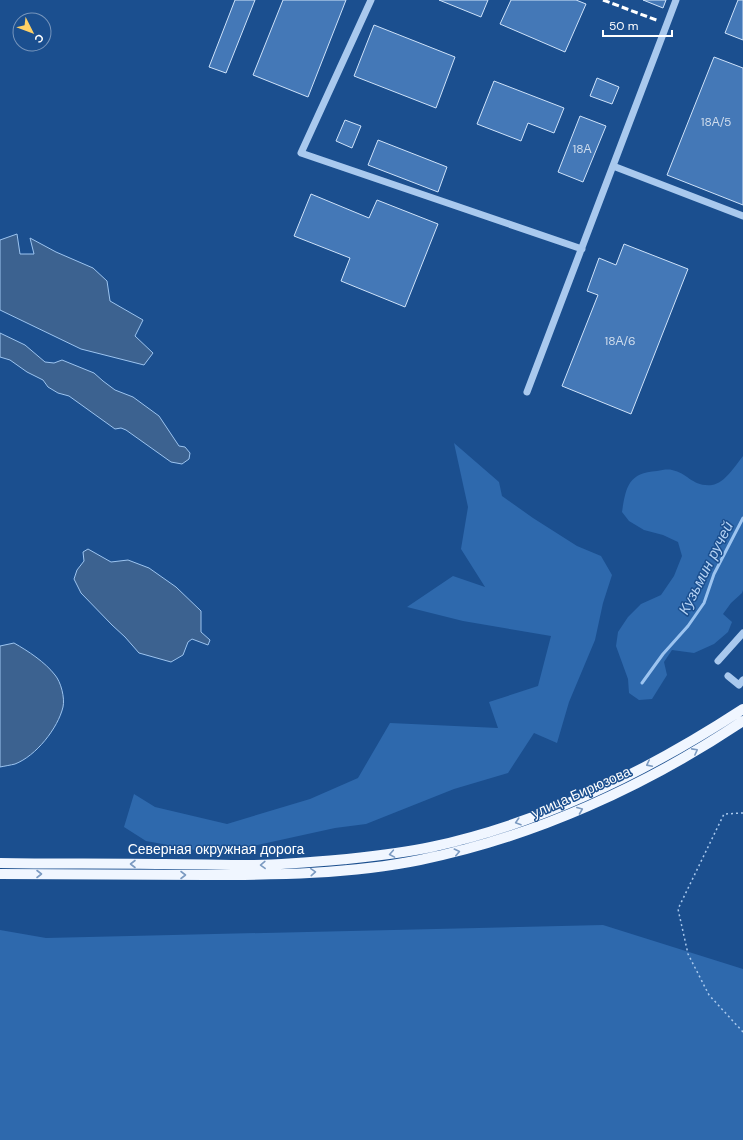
<svg xmlns="http://www.w3.org/2000/svg" width="743" height="1140" viewBox="0 0 743 1140" font-family="'DM Sans',sans-serif">
<rect width="100%" height="100%" fill="#1b4f8f"/>
<path fill="#2e69ad" d="M454 443 499 482 502 496 533 518 577 546 601 556 612 575 603 603 595 640 569 702 557 743 534 733 508 773 454 789 366 824 335 828 217 854 146 841 124 827 134 794 155 807 227 824 310 799 358 778 390 723 498 728 489 702 538 686 551 636 463 621 407 607 453 576 485 587 461 549 468 507Z
M743 456V590L742 593 731 603 723 614 732 622 728 632 714 644 694 653 672 650 664 662 667 675 652 699 639 700 629 693 628 679 616 646 618 632 628 617 641 604 661 595 674 576 682 556 678 542 663 535 644 530 629 521 622 512C626 487 628 473 657 471 662 470 668 469 672 470 688 473 692 487 712 485 725 483 735 466 743 456Z
M603 925 743 969V1140H0V930L46 938Z"/>
<path fill="#3c6290" stroke="#9cc4f0" d="M17 234 20 254H34L30 238 56 252 93 268 107 281 110 301 143 320 135 336 153 353 144 365 81 349 0 310V240Z
M0 333 25 345 45 362 54 363 62 360 94 373 103 381 115 390 133 397 159 416 179 446 185 447 190 453 189 459 182 464 171 462 126 430 121 428 115 429 69 396 58 393 48 387 43 380 27 372 10 360 0 357Z
M88 549 111 562 128 560 149 568 176 587 201 611V632L210 640 208 645 192 639 188 642 183 655 171 662 139 653 125 637 112 625 81 593 74 579 77 570 84 561 83 552Z
M14 643C28 651 45 662 55 675 61 682 65 698 63 707 58 728 36 756 15 764 11 765 5 766 0 767V646Z"/>
<g fill="none" stroke-linecap="round" stroke-linejoin="round">
<path stroke="#9cc4f0" stroke-width="3" d="M642 683 663 654 688 626 704 603 714 574 743 518"/>
</g>
<path fill="#4478b7" stroke="#cfe3fa" d="M235 0H255L226 73 209 67Z
M283 0H346L308 97 253 75Z
M439 0H488L481 17Z
M511 0H576L586 4 565 52 500 24Z
M643 0H666L663 8Z
M738 0H743V40L725 33Z
M374 25 455 57 436 108 354 76Z
M714 57 743 68V205L667 175Z
M597 78 619 87 612 104 590 96Z
M494 81 564 108 554 133 528 123 521 141 477 124Z
M580 116 606 126 583 182 558 172Z
M345 120 361 126 352 148 336 141Z
M378 140 447 167 438 192 368 165Z
M311 194 369 218 377 200 438 224 405 307 341 281 350 258 294 236Z
M624 244 688 269 631 414 562 386 598 295 587 291 599 258 616 265Z"/>
<g fill="none" stroke-linecap="round" stroke-linejoin="round">
<path stroke="#a9c9ee" stroke-width="1.5" stroke-dasharray="2 3" stroke-linecap="butt" d="M743 813 724 814 678 909 688 954 709 995 743 1032"/>
<path stroke="#a9c9ee" stroke-width="7" d="M371 0 301 153 582 249
M613 166 743 216
M527 392 676 0
M718 661 743 633
M728 676 739 685 743 680"/>
<path stroke="#f0f6ff" stroke-width="10" d="M0 863C55 864 109 863 164 864 192 864 221 865 249 865 282 865 314 862 347 859 375 856 403 853 431 847 543 823 648 771 743 709
M0 874C69 874 138 875 206 875 276 875 351 874 420 860 534 837 646 786 743 721"/>
<path stroke="#fff" stroke-width="3" stroke-dasharray="7 3" stroke-linecap="butt" d="M603 0 659 21"/>
</g>
<defs><path id="oneway-chevron" d="M-2-3.5L2.5 0L-2 3.5" fill="none" stroke-width="1.6" stroke-linecap="round" stroke-linejoin="round"/></defs>
<g stroke="#7b9ac1">
<use href="#oneway-chevron" transform="translate(695 751) rotate(-28)"/>
<use href="#oneway-chevron" transform="translate(649 764) rotate(153)"/>
<use href="#oneway-chevron" transform="translate(580 810) rotate(-22)"/>
<use href="#oneway-chevron" transform="translate(518 822) rotate(162)"/>
<use href="#oneway-chevron" transform="translate(457 852) rotate(-13)"/>
<use href="#oneway-chevron" transform="translate(392 854) rotate(170)"/>
<use href="#oneway-chevron" transform="translate(133 864) rotate(-180)"/>
<use href="#oneway-chevron" transform="translate(263 865) rotate(178)"/>
<use href="#oneway-chevron" transform="translate(313 872) rotate(-4)"/>
<use href="#oneway-chevron" transform="translate(39 874)"/>
<use href="#oneway-chevron" transform="translate(183 875)"/>
</g>
<g text-anchor="middle" stroke-width="3" stroke-linejoin="round" paint-order="stroke">
<g font-size="12" fill="#d0dded">
<text x="716" y="126">18А/5</text>
<text x="582" y="153">18А</text>
<text x="620" y="345">18А/6</text>
</g>
<g font-size="14" fill="#fff" stroke="#1b4f8f">
<text transform="translate(581 792) rotate(-24)" y="5">улица Бирюзова</text>
<text x="216" y="854">Северная окружная дорога</text>
</g>
<g font-size="15" font-style="italic" fill="#b5d3f5" stroke="#1b4f8f">
<text transform="translate(706 568) rotate(-63)" y="5">Кузьмин ручей</text>
</g>
</g>
<g transform="translate(32 32) rotate(132)"><circle r="19" fill="#1b4f8f" stroke="#7695bc"/>
<path d="M0-3L7 15L0 10L-7 15Z" fill="#ffd166"/>
<text y="-6" font-size="11" font-weight="bold" text-anchor="middle" fill="#ffffff">С</text>
</g>
<path d="M603 30v6h69v-6" fill="none" stroke="#ffffff" stroke-width="2"/>
<text x="609" y="30" font-size="12" fill="#ffffff" stroke="#1b4f8f" stroke-width="3" paint-order="stroke">50 m</text>
</svg>
